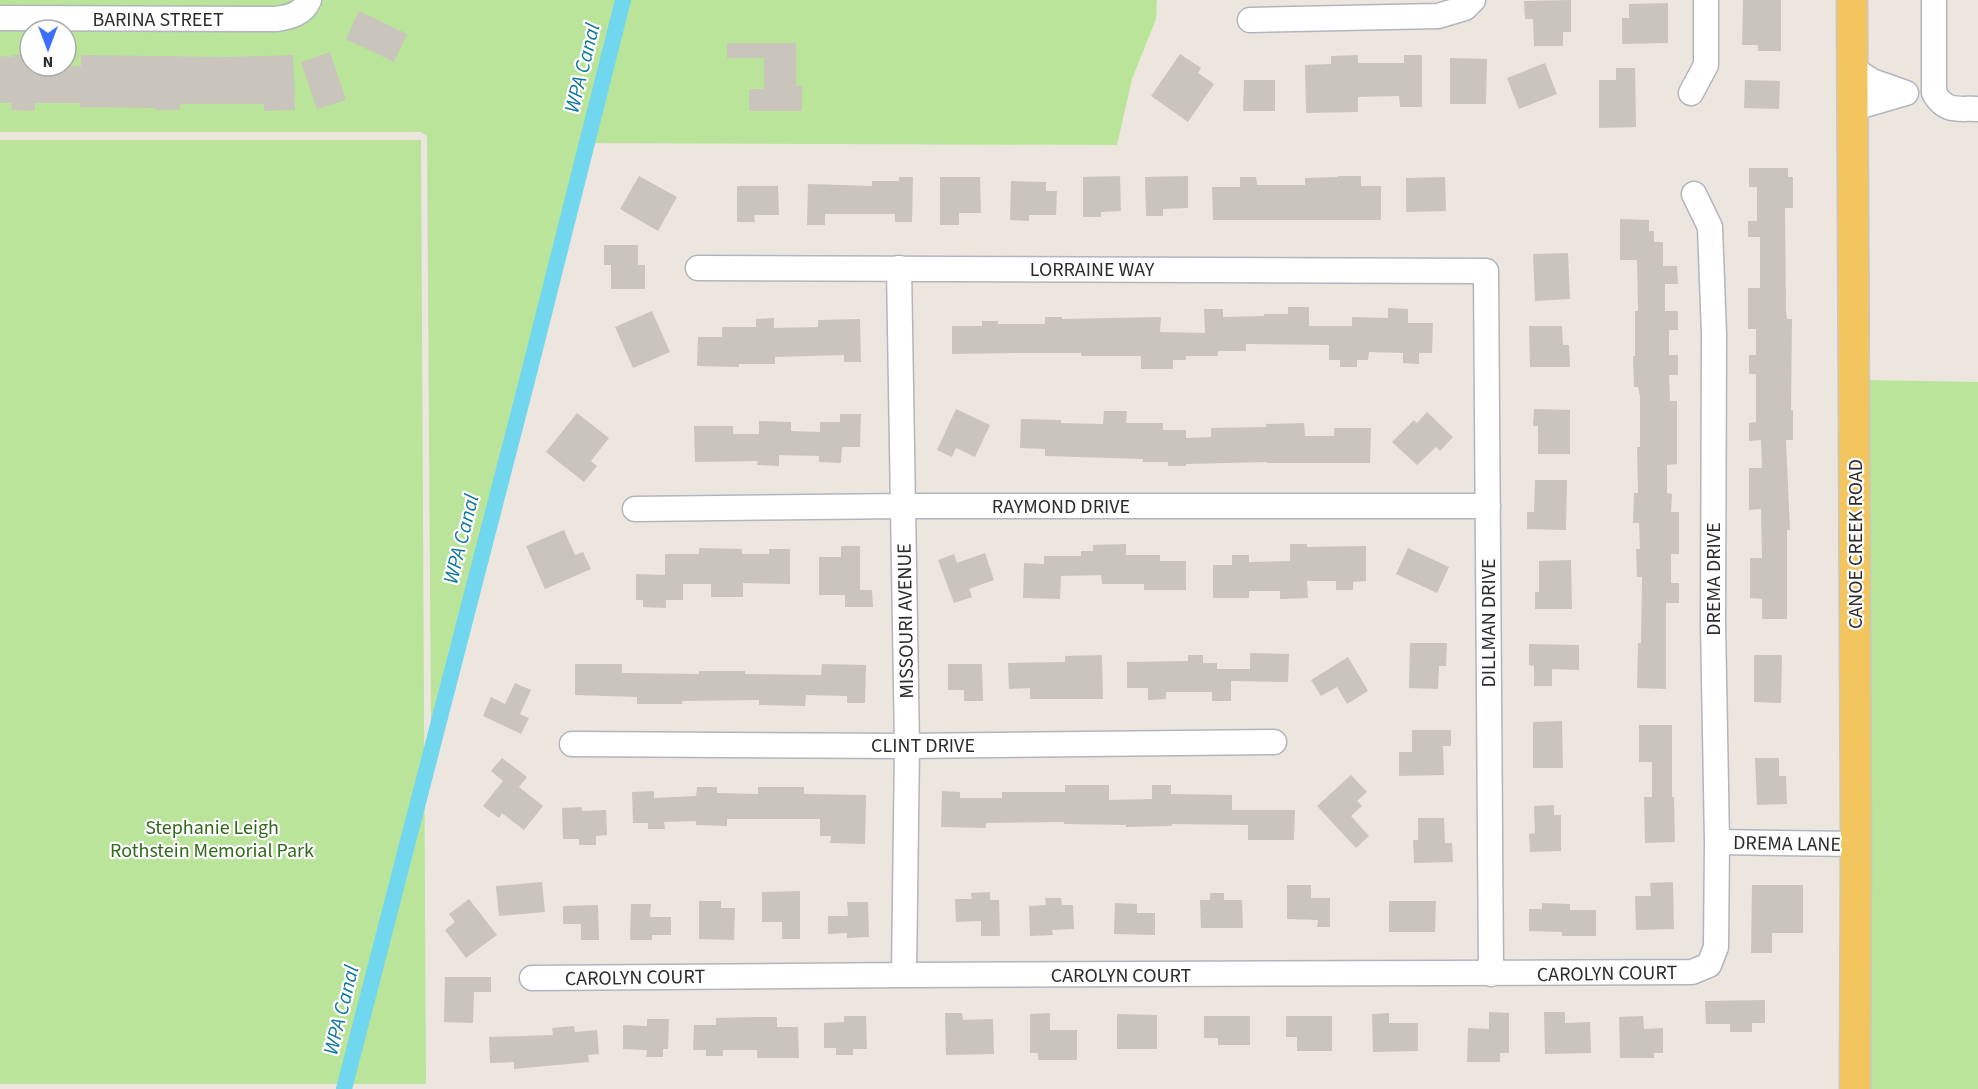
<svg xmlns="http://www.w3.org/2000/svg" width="1978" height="1089" viewBox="0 0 1978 1089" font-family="'Source Sans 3',sans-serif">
<rect width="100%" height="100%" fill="#ede6de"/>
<path fill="#b9e49a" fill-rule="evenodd" d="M0 0H1157L1156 19 1132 79 1117 145 584 143 431 733 427 136 421 132H0ZM30 30H66V66H30Z
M0 140H421L426 1084H0Z
M1863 380 1978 382V1089H1863Z"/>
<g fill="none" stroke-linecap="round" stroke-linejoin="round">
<path stroke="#71d7ef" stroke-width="16" d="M344 1089 530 369 623 0"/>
</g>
<path fill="#c9c4bc" d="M1571 0V32H1563V46H1534L1533 19H1525L1524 1Z
M1743 0H1781V51H1758V45H1742Z
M1668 3V43L1622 44V18H1629V4Z
M359 11 407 34 394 62 346 39Z
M727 43H796V86H802V111H749V89H764V58H727Z
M330 52 346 100 317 109 301 62Z
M1180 54 1201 68 1198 73 1214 84 1188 122 1151 96Z
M13 55H28V66H81V55L226 57 293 55 295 110 264 111V104H180V110H156V108L80 107V103H35V111L11 110 12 103H0V56L13 57Z
M1358 55V63H1404V55H1422V107H1400L1399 96 1358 97V112L1306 113 1305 65 1331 64V56Z
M1450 58 1487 59 1486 104H1450Z
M1545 63 1557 94 1519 109 1507 78Z
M1616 68H1635L1636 127 1599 128V80H1616Z
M1244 80H1275V111H1243Z
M1745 80 1780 81 1779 109 1744 108Z
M1749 168H1788V177H1793V208H1785L1786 310 1787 319H1792L1791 410H1793V440H1786L1790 530H1787V619H1762V599L1750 598V558H1762L1761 509 1749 510V468H1762L1761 440 1749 441V423L1756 422V374H1749V355H1756V329H1748V288H1760V237H1748V221H1757V187H1749Z
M639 176 677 197 658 231 620 209Z
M1120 176 1121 211 1101 212V217H1083V177Z
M1188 176V208L1163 209V216H1146L1145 177Z
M1338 176H1361V186H1381V220H1213L1212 187H1240V177H1256L1257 185H1305V178L1338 177Z
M899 177H913L912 222H895V214H825V225H807L808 184 872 186V181H899Z
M940 177H980L981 213H959V225H940Z
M1445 177 1446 211 1406 212V178Z
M1011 181 1046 182V191H1057L1056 215H1029V221L1010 220Z
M737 186H778L779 215H754L755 222H737Z
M1620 219 1649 220V231H1654V242H1663V266H1677L1678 284H1665V311H1678V330H1669V355H1678V375H1669L1670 401H1677V464L1667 465V493L1672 494 1671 512H1679V554H1671V583H1679V603H1666V689L1637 688 1638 643H1641L1642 577H1637L1636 549H1640L1639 523H1633L1634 493H1638L1637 447H1640V396L1638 387H1634L1633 356H1635V311H1638L1637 260H1620Z
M604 245H638V265H645V289H611V265H604Z
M1568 253 1570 299 1535 301 1533 254Z
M1288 307H1309V326H1352V317L1388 318V308L1408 309V323H1433L1432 353H1419V364L1403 363V353L1369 352 1368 360H1357V367H1340V360H1329V345L1246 344V351H1218V356H1186V360H1173V369H1141V356H1081V353H1021L952 354V326H982V321H998V324H1045V317H1062V319L1161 317 1160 332 1205 333 1204 309H1223V317L1264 316V314H1288Z
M652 311 670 352 633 368 615 327Z
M774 318V328L818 327V320L860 319 861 362H844V355L775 357V364H739V367L697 366 698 337H722V327H756V319Z
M1529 326H1562L1563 345H1569L1570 367H1530Z
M956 409 990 425 975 457 956 448 952 457 937 450Z
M1534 409 1570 410V454H1538V426H1533Z
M1104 411H1127L1126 423H1163V430H1186V438L1211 437V428L1266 427V424L1304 423 1305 436H1334V428H1371L1370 463H1267V462L1186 464V466H1168V462H1143V459L1045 456V449L1020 448 1021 419 1061 420V423L1103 424Z
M1427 412 1453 437 1440 451 1436 447 1417 465 1392 442 1414 420 1417 423Z
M577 413 609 438 591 461 597 466 584 482 546 452Z
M840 414H861L860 447H842L841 463 819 462V456L779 455V466L757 465 758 461 695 462 694 426H733V434H759V421L791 422V431L820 432V422H840Z
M1535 480H1567L1566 530 1527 529V512H1534Z
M564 530 575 555 583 552 591 569 545 589 526 546Z
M1126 544V555H1160V561H1186V590H1144V584H1102L1101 575 1061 576 1060 599 1023 598 1024 563 1044 564V556H1081V551H1093V545Z
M1290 544H1307V547L1366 546V581L1353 582V590H1336V581H1307L1308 598 1280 599V591H1249V598H1213V565H1232V555H1249V562L1290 561Z
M841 546H860V590H872L873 607H845V595H819V557H841Z
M699 548 742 549V554H769V549H790V584L743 583V597H711V584H683V600H666V608L643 607V600H636V574L665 575V554H699Z
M1408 548 1449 567 1437 593 1396 574Z
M985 553 994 580 969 589 972 597 954 603 938 560 954 554 957 563Z
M1571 560 1572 609H1535V592H1539V561Z
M1410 643H1447L1446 666H1439L1438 689 1409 688Z
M1529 644 1579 645V670L1552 669V686H1534V666L1529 665Z
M1250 653 1289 654 1288 682 1231 681V701H1212V692H1166V699L1148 700V688H1127V662L1188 661V655H1203V663H1217V669H1250Z
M1102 655 1103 699H1030V688L1009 689 1008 663 1065 662V656Z
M1754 655H1782L1781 703 1754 702Z
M1348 657 1368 691 1347 704 1337 687 1321 696 1311 680Z
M575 664H622V673L699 674V671H745V674L821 675 822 664 866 665 865 703H847V696L806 695 805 706 759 705V700L682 701V704H637V697L575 695Z
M948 664H982L983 701H964V690H948Z
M515 683 531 690 520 714 529 718 521 734 483 716 491 697 505 704Z
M1562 721 1563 768H1533V722Z
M1639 725H1672V797H1674L1675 842 1645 843 1644 797H1652V762H1639Z
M1412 730H1451V746H1443L1444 775 1399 776V752H1412Z
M502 758 527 777 519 787 543 806 524 830 502 813 499 818 483 806 503 781 491 771Z
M1755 758H1779V776H1786L1787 804 1757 805Z
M1351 775 1367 792 1357 801 1362 806 1351 816 1369 836 1356 848 1317 806Z
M1065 785H1109V800L1152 799V785H1171V794L1232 795V810H1295L1294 840H1248V825L1172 824V826L1126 827V825L1064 824V822L986 823V828L941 827 942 791 960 792V798H1002V792H1065Z
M697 787H717V793L758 794V787H804V794L866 795 865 844 830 843 831 836H820V819H727V826L696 825V821L664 822 665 829H648V823H633L632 792 654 791V798L696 796Z
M1554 805V815H1561V851L1530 852 1529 834 1535 833 1534 806Z
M582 807V811L606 810 607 835 596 836V845H579V839H563L562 808Z
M1418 818H1444L1445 843H1452L1453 862 1414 863 1413 840H1418Z
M542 882 545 912 499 916 496 886Z
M1673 882 1674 929 1636 930 1635 896H1651L1650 883Z
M1287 885H1311V898H1330V927H1317L1318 920 1287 919Z
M1752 885H1803V933H1772V953H1751Z
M800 891V939H782V922H762V892Z
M990 892V900H999L1000 936H981V921L956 922 955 899H972L971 893Z
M1210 893H1224V900H1242L1243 928H1201L1200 900H1210Z
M1045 898H1061L1062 905H1073L1074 929 1052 930 1053 935 1030 936 1029 906 1046 905Z
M469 899 497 935 466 958 445 930 455 922 449 914Z
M699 901H721V908H735L734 940 699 939Z
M1389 901H1436L1435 932H1389Z
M847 902H868L869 937 847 938V933L828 934V916H848Z
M1115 903 1137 904V913H1155V935L1114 934Z
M1542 903 1570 904V910H1596V936H1562V932L1529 931V909H1542Z
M631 904H651L650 917H671V935H652V940H630Z
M598 905 599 940H581V924H563V906Z
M445 977H491V992H474L473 1023 444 1022Z
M1765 1000V1023H1752V1032H1730V1024H1706L1705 1001Z
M1489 1012 1509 1013V1053H1500V1062H1467L1468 1028 1489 1029Z
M1544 1012H1565V1023L1590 1022 1591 1053 1545 1054Z
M945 1013H962L963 1020 993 1019 994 1054 946 1055Z
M1050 1013V1030H1077V1060H1038V1053H1030V1014Z
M1389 1013V1023H1418V1051L1373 1052 1372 1014Z
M1117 1014 1157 1015V1049H1117Z
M844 1016H866L867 1049H853V1055H836V1048H824V1023L844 1022Z
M1204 1016H1250V1045H1218V1038H1204Z
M1286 1016H1332V1051H1297V1037H1286Z
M1643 1016 1644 1029 1663 1028V1053H1654V1058H1620L1619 1017Z
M757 1017H777V1027H798L799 1058H757V1050H723V1056H706V1050H693L694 1025H716V1018Z
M647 1019H669L668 1049H663V1057H646L647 1050 623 1049V1025L647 1026Z
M574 1026 575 1032 597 1030 599 1054 588 1055 589 1062 514 1069V1062L490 1063 489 1037 553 1035 552 1028Z"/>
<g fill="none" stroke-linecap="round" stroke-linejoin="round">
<defs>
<path id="minor" d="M1934 0V93C1946 113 1957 108 1978 109
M0 18 276 19C290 17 303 14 309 0
M1250 20 1438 16 1465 8 1473 0
M1853 69 1872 81 1906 93 1854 108
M1691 93 1706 65V0
M698 268 1486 271 1491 974
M899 268 907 746 904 975
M635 509 904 506H1488
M572 744 907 746 1274 742
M1717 842 1856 844
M532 978 904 975 1692 972 1709 965 1716 947 1717 842 1713 623 1714 334 1710 227 1694 194"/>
<path id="major" d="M1852 0 1856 844 1855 1089"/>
</defs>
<use href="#minor" stroke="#b2b5bf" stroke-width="27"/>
<use href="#major" stroke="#c8c8c8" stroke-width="33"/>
<use href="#minor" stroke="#fff" stroke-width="24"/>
<use href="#major" stroke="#f2c55f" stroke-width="30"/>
</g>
<g text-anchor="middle" stroke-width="4.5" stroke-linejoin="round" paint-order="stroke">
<g font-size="20" fill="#2c2c2c" stroke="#fff">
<text x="158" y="26">BARINA STREET</text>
<text x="1092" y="276">LORRAINE WAY</text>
<text x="1061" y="513">RAYMOND DRIVE</text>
<text transform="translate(1855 544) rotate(-90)" y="7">CANOE CREEK ROAD</text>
<text transform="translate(1713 579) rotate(-90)" y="7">DREMA DRIVE</text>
<text transform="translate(905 621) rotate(-91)" y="7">MISSOURI AVENUE</text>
<text transform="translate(1488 623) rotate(-90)" y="7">DILLMAN DRIVE</text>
<text x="923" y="752">CLINT DRIVE</text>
<text transform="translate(1787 843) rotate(1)" y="7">DREMA LANE</text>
<text transform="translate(1607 973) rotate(-1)" y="7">CAROLYN COURT</text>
<text x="1121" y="982">CAROLYN COURT</text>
<text transform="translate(635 977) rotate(-1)" y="7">CAROLYN COURT</text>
</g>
<g font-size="20" fill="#306a1a" stroke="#fff">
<text x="212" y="834">Stephanie Leigh<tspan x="212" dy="23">Rothstein Memorial Park</tspan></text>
</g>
<g font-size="21" font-style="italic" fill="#0d779e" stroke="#fff">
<text transform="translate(582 68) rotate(-76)" y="7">WPA Canal</text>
<text transform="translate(461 539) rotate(-76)" y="7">WPA Canal</text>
<text transform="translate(341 1010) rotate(-76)" y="7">WPA Canal</text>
</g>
</g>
<g transform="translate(48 48) rotate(180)"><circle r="28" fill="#ffffff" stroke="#ababab" stroke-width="1.5"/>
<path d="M0-4.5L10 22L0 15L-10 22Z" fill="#3d6efb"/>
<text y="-9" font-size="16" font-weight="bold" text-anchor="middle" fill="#2c2c2c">N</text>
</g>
</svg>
